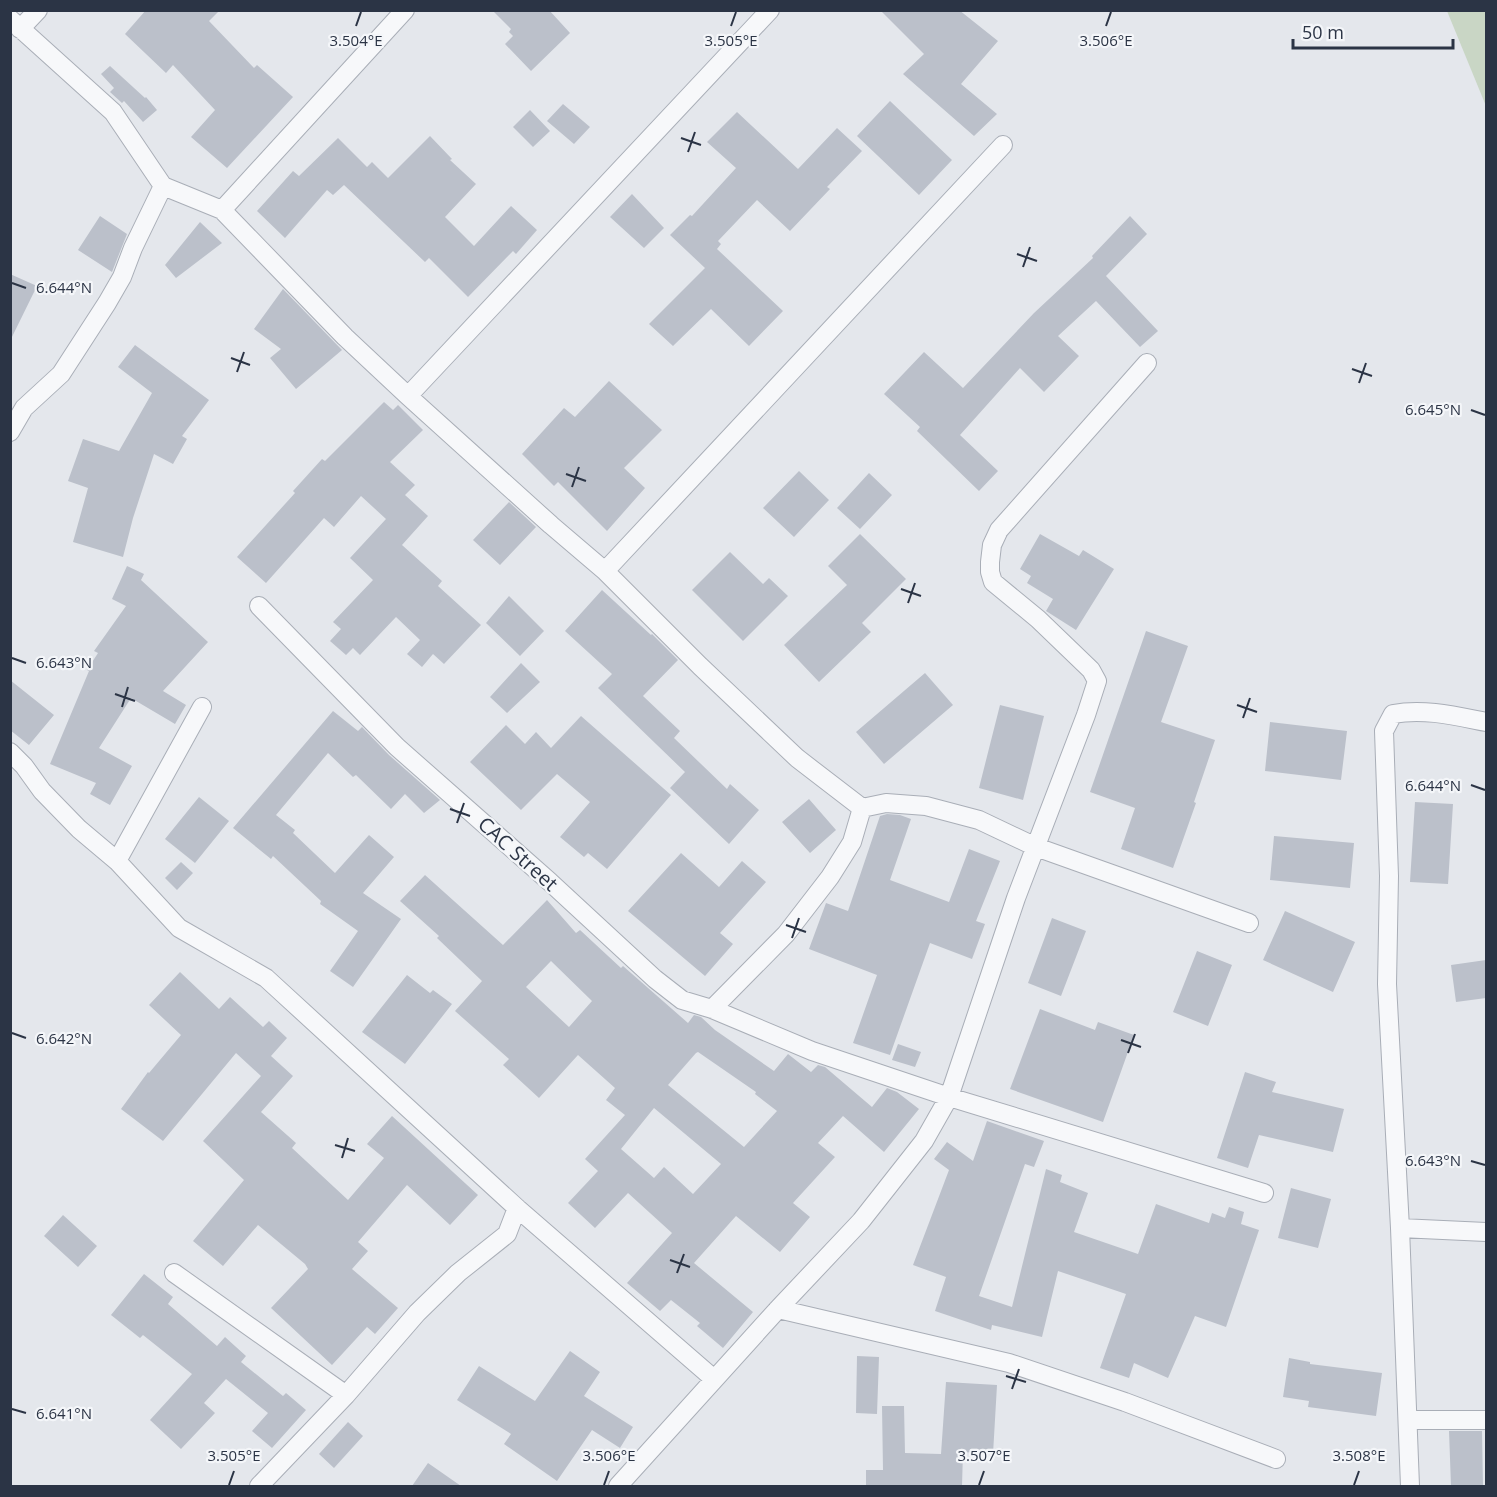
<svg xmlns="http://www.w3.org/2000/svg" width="1497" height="1497" viewBox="0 0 1497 1497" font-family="'Open Sans',sans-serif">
<rect width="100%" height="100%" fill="#e4e7ec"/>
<path fill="#c9d6c5" d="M1447 11H1486V106Z"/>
<path fill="#bbc0ca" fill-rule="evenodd" d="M146 10H220L209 21 254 68 257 65 293 97 227 168 191 137 215 110 173 65 166 73 125 34Z
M492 10H549L570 33 531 71 505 44 513 36 509 32 511 29Z
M880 10H959L998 41 961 84 997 114 974 136 903 74 924 54Z
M110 66 145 98 146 97 157 110 143 122 124 101 122 103 110 92 114 88 101 74Z
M890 101 952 160 919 195 857 136Z
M563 104 590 127 574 144 547 121Z
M530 110 550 131 533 147 513 127Z
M737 112 798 169 837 128 862 151 827 187 830 189 790 231 757 200 718 241 721 244 717 249 783 311 749 346 711 309 673 346 649 324 705 268 670 235 690 215 692 216 736 168 707 142Z
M430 136 452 159 450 160 476 184 445 217 474 246 511 206 537 230 516 254 513 251 468 297 429 258 425 262 344 185 333 195 327 190 285 238 257 211 293 171 299 176 338 138 367 167 372 162 388 178Z
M632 194 664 228 644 248 610 217Z
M100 216 127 234 112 272 78 250Z
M1130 216 1147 234 1106 276 1158 331 1140 347 1096 301 1058 336 1079 356 1044 392 1020 368 960 435 998 471 979 491 917 431 920 427 884 394 924 352 963 388 1034 313 1093 258 1092 256Z
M200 222 222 243 176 278 165 265Z
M10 274 37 286 10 341Z
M283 289 342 350 296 389 270 358 281 349 254 329Z
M135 345 209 400 182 436 187 439 173 464 154 454 133 518 123 557 73 542 88 488 68 481 83 439 119 451 152 393 118 367Z
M609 381 662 430 624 468 645 488 607 531 558 482 554 486 522 454 564 408 575 417Z
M384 402 393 410 398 405 423 430 390 462 415 485 405 495 428 516 402 545 442 581 438 586 481 625 444 664 433 654 422 667 407 654 420 640 396 617 360 655 353 648 346 655 330 641 341 629 333 622 373 580 350 558 386 519 361 496 334 527 324 518 266 583 237 557 295 493 293 491 322 459 325 461Z
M799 471 829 500 794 537 763 508Z
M869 473 892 495 860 529 837 508Z
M509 502 536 527 500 565 473 540Z
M860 534 906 579 862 623 871 632 819 682 784 645 847 585 828 566Z
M1040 534 1079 556 1083 550 1114 569 1076 630 1046 611 1053 599 1027 583 1031 576 1020 569Z
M730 552 763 584 769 578 788 596 743 641 692 590Z
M127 566 144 574 141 580 208 642 163 691 186 705 175 724 131 698 99 748 132 766 110 805 90 794 96 783 50 764 89 671 87 670 98 653 94 651 126 606 112 599Z
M602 590 651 635 652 634 678 660 643 696 680 731 674 738 727 789 730 784 759 810 729 844 670 788 685 772 598 688 612 674 565 631Z
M509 596 544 631 520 656 486 623Z
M1146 631 1188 646 1161 722 1215 740 1194 802 1196 803 1173 868 1121 849 1135 808 1090 792Z
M521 663 540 682 507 713 490 697Z
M925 673 953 705 884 764 856 732Z
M10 680 54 715 29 745 10 730Z
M1000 705 1044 716 1023 800 979 788Z
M333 711 358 731 362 727 389 755 440 800 424 813 405 794 391 809 356 775 353 777 328 753 276 815 295 830 293 833 335 873 369 835 394 857 363 893 401 919 353 987 330 971 358 931 320 904 321 901 273 856 271 859 233 828Z
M581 716 671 795 607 869 588 853 584 857 560 837 590 802 557 774 521 810 470 762 506 725 525 744 536 732 551 748Z
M1270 722 1347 731 1341 780 1265 771Z
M199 797 229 821 195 863 165 839Z
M809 799 836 830 810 853 782 822Z
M1415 802 1453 804 1448 884 1410 882Z
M887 814 900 815 911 819 890 880 949 902 969 849 1000 861 976 921 985 924 972 959 930 943 890 1055 853 1043 877 975 809 949 826 903 848 911 880 816Z
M1274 836 1354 843 1350 888 1270 880Z
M681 853 719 887 742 861 766 882 720 933 733 944 705 976 628 911Z
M181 862 193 873 177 890 165 878Z
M425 875 503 945 547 900 576 933 580 930 621 968 623 966 688 1023 694 1015 701 1017 715 1030 774 1071 788 1054 811 1072 818 1065 825 1067 872 1107 887 1088 897 1092 919 1109 884 1152 843 1116 818 1143 835 1157 793 1203 810 1217 780 1252 736 1216 694 1263 753 1312 723 1348 697 1326 700 1323 671 1300 660 1311 627 1283 672 1233 628 1193 595 1228 568 1203 598 1171 585 1159 625 1115 606 1100 615 1088 578 1055 539 1098 503 1065 509 1059 455 1011 482 981 437 938 439 936 400 901ZM551 961 592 1001 569 1027 526 987ZM698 1052 756 1092 755 1094 777 1111 744 1147 668 1085 696 1053ZM654 1108 721 1164 693 1194 664 1167 654 1178 621 1149Z
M1285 911 1355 942 1333 992 1263 960Z
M1052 918 1086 931 1061 996 1028 983Z
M1197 951 1232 965 1208 1026 1173 1012Z
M1486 960V998L1456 1002 1451 965Z
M180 972 219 1009 230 997 263 1027 269 1021 287 1038 271 1056 293 1076 261 1112 296 1143 292 1148 348 1200 384 1158 367 1144 392 1116 478 1195 450 1225 407 1185 358 1242 368 1251 352 1269 398 1308 375 1334 367 1327 332 1365 271 1308 308 1269 305 1264 258 1225 223 1266 193 1241 244 1180 203 1141 261 1076 236 1053 163 1141 121 1109 148 1072 149 1073 181 1035 149 1005Z
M407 975 430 993 433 990 452 1004 405 1064 362 1032Z
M1040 1009 1095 1030 1098 1022 1134 1035 1103 1122 1010 1089Z
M898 1044 921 1052 915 1067 892 1060Z
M1245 1072 1276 1082 1272 1092 1344 1109 1333 1152 1259 1135 1248 1168 1217 1158Z
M987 1121 1044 1141 1034 1167 1025 1164 979 1296 1012 1307 1046 1169 1062 1175 1060 1182 1088 1193 1074 1232 1138 1254 1156 1204 1209 1223 1212 1213 1225 1218 1229 1207 1244 1212 1241 1224 1259 1230 1226 1327 1195 1316 1168 1378 1134 1363 1129 1378 1100 1368 1126 1294 1058 1271 1042 1337 992 1325 991 1330 935 1311 946 1277 913 1265 949 1170 934 1159 947 1142 973 1161Z
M1291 1188 1331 1199 1318 1248 1278 1238Z
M63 1215 97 1246 78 1267 44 1236Z
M144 1274 173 1297 168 1304 217 1346 225 1337 246 1356 241 1362 283 1396 286 1393 306 1410 272 1448 252 1431 268 1413 226 1379 204 1403 215 1413 181 1449 150 1420 192 1374 143 1335 140 1338 111 1315Z
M570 1351 600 1372 584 1396 633 1427 620 1448 592 1430 557 1481 504 1444 511 1434 457 1400 479 1366 535 1401Z
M857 1356 879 1357 877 1414 856 1413Z
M1289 1358 1310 1362V1364L1382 1373 1376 1416 1308 1407 1309 1401 1283 1397Z
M946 1382 997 1385 993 1454 963 1452 962 1486H866V1470H883L882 1406H904L905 1453 941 1454Z
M348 1422 363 1436 334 1468 319 1454Z
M1449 1431H1482L1483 1486H1451Z
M428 1463 461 1486H412Z"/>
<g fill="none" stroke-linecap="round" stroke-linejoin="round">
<defs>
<path id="street" d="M10 19 113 112 163 186 222 210 345 337 408 396 551 525 605 571 700 666 797 758 862 808 886 803 926 806 979 820 1036 847 1249 923
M20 29 38 10
M222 210 405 10
M408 396 770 10
M10 432 24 408 61 374 107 303 122 277 133 248 163 186
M605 571 1003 145
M259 606 397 747 550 882 655 979 682 1000 712 1009 812 1051 949 1097 1264 1193
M10 752 24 766 42 791 79 829 117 861 179 928 266 978 517 1208 714 1379
M117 861 202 707
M712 1009 786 934 830 877 852 842 862 808
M1400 1228 1486 1232
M174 1273 346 1395
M778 1309 1009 1363 1125 1402 1276 1459
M1408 1420H1486
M259 1486 346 1395 417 1313 458 1273 507 1234 517 1208
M618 1486 778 1309 861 1221 924 1141 949 1097 1016 898 1086 715 1097 681 1091 670 1038 619 993 582 990 572V562L992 545 999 530 1147 363
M1410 1486 1400 1228 1387 984 1389 876 1384 731 1393 714C1424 708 1456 716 1486 722"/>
</defs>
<use href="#street" stroke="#a9aeb7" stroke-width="20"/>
<use href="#street" stroke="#f7f8fa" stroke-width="18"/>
</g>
<path fill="none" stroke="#2b3445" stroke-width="2" d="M356 26 361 12M731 26 736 12M1106 26 1111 12M681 138 701 145M688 152 695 132M1017 254 1037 261M1023 267 1030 247M12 283 26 288M231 358 250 365M1352 369 1372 376M237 372 244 352M1359 383 1366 363M1471 410 1485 415M566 474 586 481M572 487 579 467M901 589 921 596M908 603 915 583M12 658 26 663M115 694 135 701M1237 705 1257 712M122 707 128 687M1243 718 1250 698M1471 785 1485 790M450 809 470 816M457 823 464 803M786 925 806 932M792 938 799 918M12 1033 26 1038M1121 1040 1141 1047M1128 1053 1135 1034M335 1145 355 1151M342 1158 348 1138M1471 1161 1485 1165M670 1260 690 1267M677 1273 684 1254M1006 1376 1026 1382M1012 1389 1019 1369M12 1409 26 1413M229 1485 234 1471M604 1485 609 1471M979 1485 984 1471M1354 1485 1359 1471"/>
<g text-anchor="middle" stroke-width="4.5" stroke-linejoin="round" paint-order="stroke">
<g font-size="20" fill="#2b3445" stroke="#f4f6f9">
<text transform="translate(518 854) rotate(42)" y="7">CAC Street</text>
</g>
</g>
<g font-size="15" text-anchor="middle" fill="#2b3445" stroke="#f4f6f9" stroke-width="4.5" stroke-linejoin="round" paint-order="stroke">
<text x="1106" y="46">3.506°E</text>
<text x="356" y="46">3.504°E</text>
<text x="731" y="46">3.505°E</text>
<text x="64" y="293">6.644°N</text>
<text x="1433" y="415">6.645°N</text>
<text x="64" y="668">6.643°N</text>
<text x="1433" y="791">6.644°N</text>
<text x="64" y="1044">6.642°N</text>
<text x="1433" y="1166">6.643°N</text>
<text x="64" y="1419">6.641°N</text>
<text x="234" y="1461">3.505°E</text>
<text x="609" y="1461">3.506°E</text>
<text x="984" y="1461">3.507°E</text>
<text x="1359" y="1461">3.508°E</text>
</g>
<rect width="1497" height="1497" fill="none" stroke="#2b3445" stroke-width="24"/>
<path d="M1293 39v9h160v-9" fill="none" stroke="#2b3445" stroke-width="3"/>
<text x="1302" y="39" font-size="18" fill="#2b3445" stroke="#f4f6f9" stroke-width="4.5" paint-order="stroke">50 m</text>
</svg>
